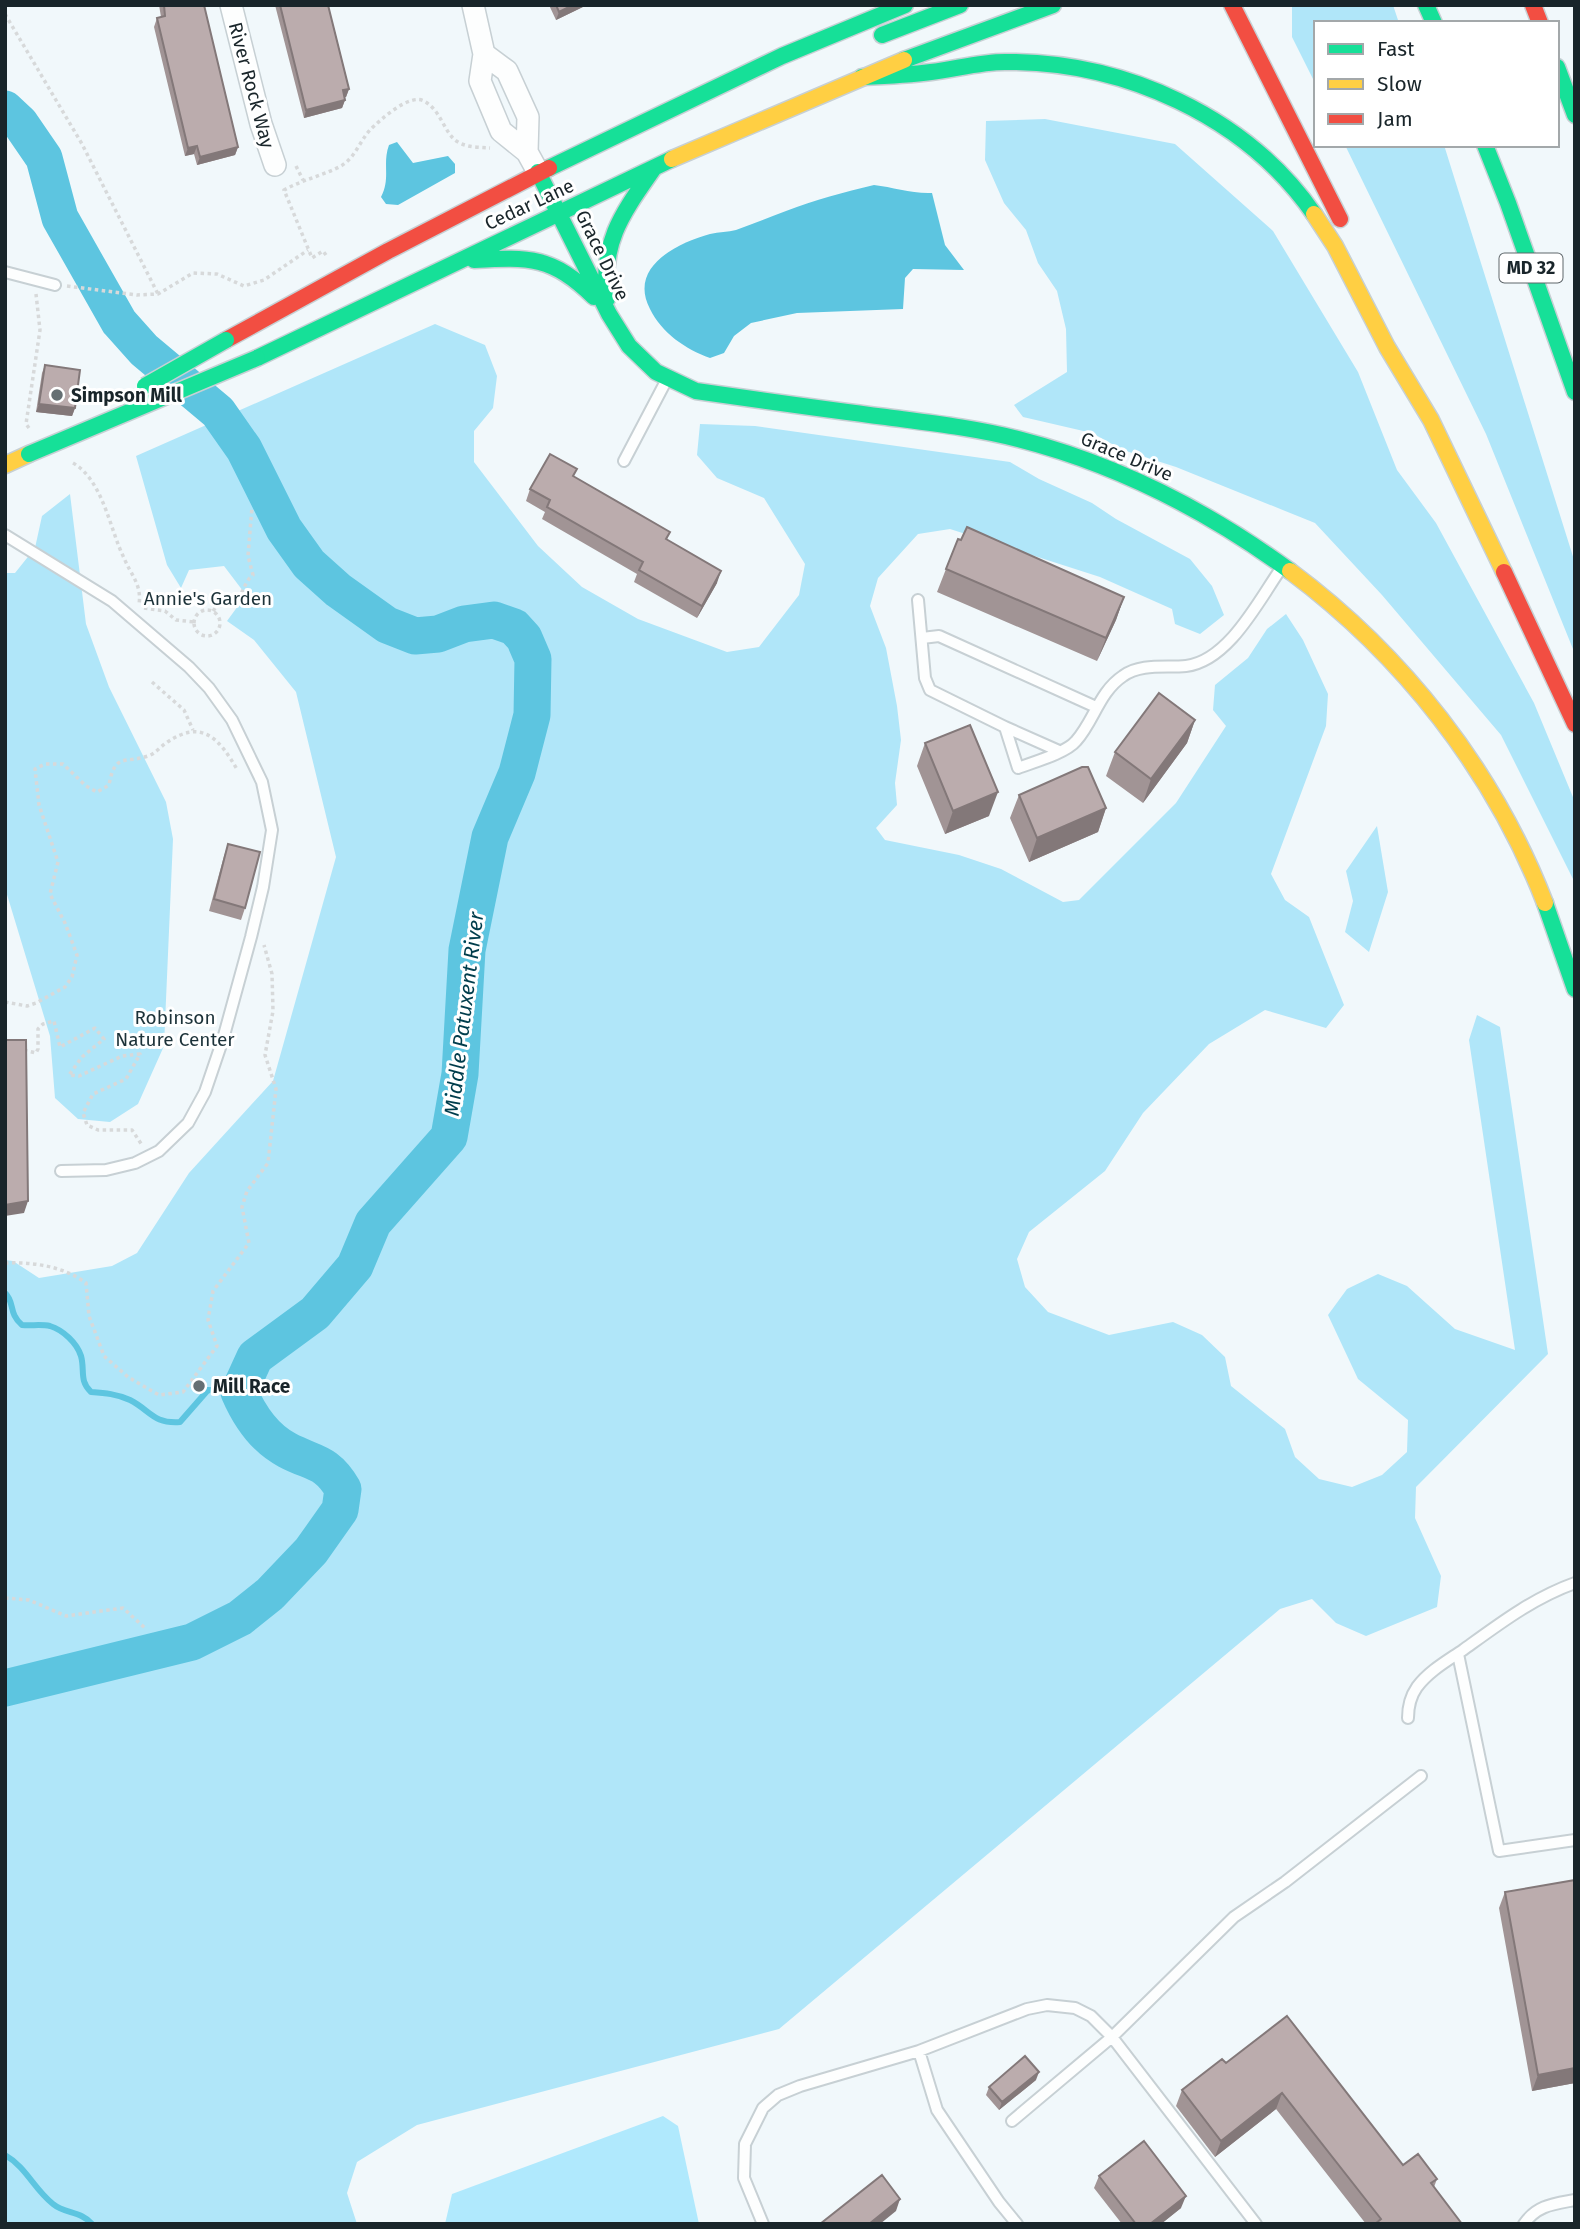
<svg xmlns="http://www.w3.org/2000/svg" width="1580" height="2229" viewBox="0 0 1580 2229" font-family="'Fira Sans',sans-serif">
<rect width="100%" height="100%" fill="#f1f8fb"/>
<path fill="#b0e9fd" d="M663 2116 678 2126 699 2224H445L452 2194Z"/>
<path fill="#b0e6f9" d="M1292 5H1393L1399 23H1316V85L1292 37Z
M1045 119 1175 144 1273 231 1358 372 1397 470 1436 523 1534 703 1575 802V883L1501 735 1382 595 1315 523 1176 467 1123 450 1092 433 1023 417 1014 405 1067 372 1066 329 1057 291 1038 263 1026 230 1004 203 985 160 986 121Z
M1345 145H1444L1575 563V654L1486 434Z
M435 324 485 345 497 376 493 408 474 431V462L538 546 582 587 638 619 727 652 759 647 799 595 805 564 764 498 717 478 697 455 700 424 755 426 1010 462 1039 479 1092 503 1116 519 1190 559 1212 586 1224 615 1200 634 1175 624 1172 609 1100 577 950 529 918 534 878 578 870 606 886 648 897 706 901 740 895 783 897 805 876 828 885 840 959 855 1001 869 1063 902 1079 900 1176 803 1226 726 1213 710 1215 685 1248 658 1267 629 1286 614 1303 640 1328 694 1326 726 1271 874 1285 900 1309 917 1344 1005 1326 1028 1265 1010 1209 1044 1143 1113 1105 1171 1029 1232 1017 1259 1025 1287 1048 1312 1109 1335 1173 1322 1202 1335 1225 1357 1231 1386 1285 1429 1295 1457 1319 1479 1352 1487 1382 1475 1407 1452 1408 1420 1358 1379 1328 1315 1347 1289 1378 1274 1407 1286 1455 1329 1515 1350 1469 1040 1477 1015 1500 1027 1548 1354 1416 1487 1415 1518 1441 1576 1437 1607 1366 1636 1336 1623 1312 1599 1280 1609 779 2029 417 2125 357 2162 347 2193 357 2224H5V1260L13 1261 39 1278 112 1266 137 1253 189 1173 273 1081 336 857 296 692 254 640 227 621 246 595 224 566 189 570 181 588 167 565 136 456Z
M70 494 86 624 109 687 166 802 173 839 164 1046 138 1104 110 1122 78 1119 55 1098 50 1036 5 888V573H15L35 548 42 516Z
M1377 826 1388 892 1369 952 1345 932 1353 901 1346 871Z"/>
<path fill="#5dc5e0" d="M397 142 413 163 448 156 455 164V173L398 205 386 204 381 197C391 178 382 164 389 145Z
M874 185C893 187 912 194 932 193L945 245 964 270 913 269 905 278 903 309 797 313 751 323 734 336 724 353 710 358C685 349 662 333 650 309 628 267 677 243 710 234 719 232 728 232 736 230 753 224 770 217 786 211 815 200 844 192 874 185Z"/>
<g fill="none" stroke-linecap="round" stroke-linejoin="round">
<path stroke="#5dc5e0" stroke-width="6" d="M5 1293C15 1302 8 1313 22 1325 31 1326 41 1324 50 1326 63 1330 77 1343 81 1356 85 1370 79 1381 91 1392 105 1393 117 1394 130 1400 150 1410 153 1424 180 1422L208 1390 239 1392
M5 2155C26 2167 34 2189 53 2204 65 2214 81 2211 92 2224"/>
<path stroke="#5dc5e0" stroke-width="37" d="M5 109 20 123 44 158 60 218 119 322 144 350 218 412 244 449 284 529 309 564 338 590 387 625 415 636 438 634 464 624 494 620 514 627 524 638 533 659 532 715 517 773 490 837 467 950 460 1074 449 1137 373 1223 355 1266 315 1313 255 1357 239 1392C249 1415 264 1438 287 1450 313 1464 326 1460 343 1489L340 1510 311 1551 270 1594 240 1618 192 1642 5 1688"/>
<defs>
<path id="lane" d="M5 272 55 285
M624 461 666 381
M5 535 112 601 189 667 209 688 232 720 262 782 272 830 263 887 251 937 223 1039 205 1092 188 1123 159 1151 135 1163 106 1170 61 1171
M918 600 925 678 930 690 1005 727 1018 768C1034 762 1066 753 1076 741 1094 721 1099 692 1123 676 1141 663 1166 668 1186 666 1228 661 1258 602 1280 570
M922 638 939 636 1096 707
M1005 727 1059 751
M1458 1654 1499 1851 1575 1840
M1408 1718C1408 1706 1410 1697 1417 1687 1429 1671 1447 1661 1463 1650 1499 1624 1533 1598 1575 1583
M919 2051 937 2110 999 2202 1017 2224
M1012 2121 1112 2037 1234 1917 1285 1882 1421 1776
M763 2224 744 2178 745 2144 763 2108 778 2095 800 2086 919 2051 1027 2009 1047 2005 1075 2008 1091 2016 1112 2037 1256 2224
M1524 2224C1537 2205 1554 2204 1575 2200"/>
<path id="street" d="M231 5 261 124 275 165
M473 5 484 54 480 81 501 131 527 152 538 172
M484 54 507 71 528 117 527 152"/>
<path id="fast" d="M1426 5 1434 23
M882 35 960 5
M904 60 1053 5
M1557 67 1575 115
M862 77C885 76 908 75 931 72 956 69 980 62 1005 62 1123 61 1246 116 1314 214
M1485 145 1508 203 1575 392
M549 168 782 56 905 5
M538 172 609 314 629 346 656 372 696 391C759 400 823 409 886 417 931 423 975 428 1018 439 1116 464 1208 511 1290 571
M474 260C530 257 552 256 594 297
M607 299C601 241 622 214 654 168
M257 358 672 159
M1545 903 1575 989"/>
<path id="slow" d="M672 159 904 60
M1314 214 1335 246 1387 347 1431 420 1504 572
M5 465 29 454
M1290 571C1403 655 1494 771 1545 903"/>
<path id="jam" d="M1232 5 1340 219
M1533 5 1540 23
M226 340 388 251 549 168
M1504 572 1575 724"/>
</defs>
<use href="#lane" stroke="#c7d0d4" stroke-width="14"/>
<use href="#street" stroke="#c7d0d4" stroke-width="24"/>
<use href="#fast" stroke="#c7d0d4" stroke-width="19"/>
<use href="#slow" stroke="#c7d0d4" stroke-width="19"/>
<use href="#jam" stroke="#c7d0d4" stroke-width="19"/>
<path stroke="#d7d9da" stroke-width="3.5" stroke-dasharray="3.5 3.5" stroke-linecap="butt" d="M5 14 82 144 158 294
M296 166 303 180
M326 255 323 251 312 258 284 190C302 180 321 176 339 167 355 159 359 142 370 130 381 119 410 93 424 101 442 111 444 134 458 142 468 148 480 147 490 148
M67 286 137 295 158 294 193 273 217 274 244 286 264 280 308 250
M29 428 26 424 40 330 36 294
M73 463C103 480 110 530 124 558 131 575 142 585 139 604
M144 608 165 611 176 620 194 622
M194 623a13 13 0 1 1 26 0a13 13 0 1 1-26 0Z
M213 611 216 607C224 604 234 604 239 596 245 589 245 581 253 575L248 556 252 507
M152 682 184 710 193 730
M5 1002 27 1006 36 1003 65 987 72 977 77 955 65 923 50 894 58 862 39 805 35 769 45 764H63L86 786 97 792 109 785C115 752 125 764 148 756 155 754 160 747 166 743 202 718 219 738 238 771
M24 1050 36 1053 38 1049V1029L43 1024 54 1021 60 1047 95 1028 104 1039 82 1057 69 1075 79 1076 122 1056 140 1054 126 1079 93 1094 83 1113 87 1125 98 1130H132L142 1145
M5 1263C33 1262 63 1266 86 1283L89 1316 104 1356 128 1377 159 1395 183 1392 217 1346 208 1320 213 1291 249 1243 242 1207 247 1191 268 1163 276 1089 265 1055 273 1011 272 974 264 945
M5 1598 29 1600 66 1616 123 1608 145 1628
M5 1634V1636"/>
<use href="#lane" stroke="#fdfefe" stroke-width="10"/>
<use href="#street" stroke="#fdfefe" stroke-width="21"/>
<use href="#fast" stroke="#16e098" stroke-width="16"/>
<use href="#slow" stroke="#ffcf43" stroke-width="16"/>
<use href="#jam" stroke="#f24e42" stroke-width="16"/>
<defs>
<path id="fast-bridge" d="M145 386 226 340
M29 454 257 358"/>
</defs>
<use href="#fast-bridge" stroke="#c7d0d4" stroke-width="19" stroke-linecap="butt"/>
<use href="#fast-bridge" stroke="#16e098" stroke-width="16"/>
</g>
<path fill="#a19495" d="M159 5H204L238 147 235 155 197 165 194 154 185 156 154 27 157 18 161 17Z
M275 5H328L349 89 346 97H345V100L342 108 304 118Z
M549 5H587L556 20Z
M45 365 75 408 72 416 36 412 42 373Z
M574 477 670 532 667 539 717 583 697 618 634 582 637 574 542 519 545 512 526 501 530 489Z
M946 569 1124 597 1116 620 1097 661 937 592Z
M1195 720 1187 743 1143 803 1106 776 1115 752Z
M925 743 989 816 945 834 917 766Z
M1019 795 1106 808 1098 832 1029 862 1010 818Z
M228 844 245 908 241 920 209 911 224 856Z
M1575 1880V2083L1532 2091 1499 1908 1505 1892Z
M1287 2016 1403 2165 1437 2179 1434 2187 1462 2224H1366L1276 2109 1215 2157 1176 2106 1182 2090 1226 2063Z
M1036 2080 999 2110 986 2095 989 2087Z
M1099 2176 1181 2208 1161 2224H1122L1094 2188Z"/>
<path fill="#837879" d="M573 5H587L556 20 559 12Z
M349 89 346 97 340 98 343 90Z
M345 100 342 108 304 118 306 110Z
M197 146 194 154 185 156 188 148Z
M238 147 235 155 197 165 200 157Z
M39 404 75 408 72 416 36 412Z
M721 571 717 583 697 618 702 606Z
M1124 597 1116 620 1097 661 1106 638Z
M1195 720 1187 743 1143 803 1151 779Z
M998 792 989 816 945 834 953 811Z
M1106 808 1098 832 1029 862 1037 838Z
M28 1201 24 1213 5 1216V1205Z
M1575 2068V2083L1532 2091 1538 2075Z
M1039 2072 1036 2080 999 2110 1002 2102Z
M1282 2093 1276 2109 1215 2157 1221 2141Z
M1186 2196 1181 2208 1161 2224H1150Z
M900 2199 896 2211 880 2224H869Z"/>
<path fill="#bbacad" stroke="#837879" stroke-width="2" d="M164 5H204L238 147 200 157 197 146 188 148 157 18 165 16Z
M280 5H328L349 89 343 90 345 100 306 110Z
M556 5H573L559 12Z
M45 365 80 370 75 408 39 404Z
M550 454 577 469 573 476 670 532 666 539 721 571 702 606 639 570 643 562 547 507 550 500 530 489Z
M967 527 1124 597 1106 638 946 569 958 539 961 540Z
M1159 693 1195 720 1151 779 1115 752Z
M970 725 998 792 953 811 925 743Z
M1082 767H1088L1106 808 1037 838 1019 795Z
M228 844 260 852 245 908 214 899Z
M5 1040H26L28 1201 5 1205Z
M1575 1880V2068L1538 2075 1505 1892Z
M1287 2016 1403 2165 1418 2154 1437 2179 1431 2183 1462 2224H1375L1381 2219 1282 2093 1221 2141 1182 2090 1222 2059 1226 2063Z
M1025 2056 1039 2072 1002 2102 989 2087Z
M1144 2141 1186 2196 1150 2224H1136L1099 2176Z
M882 2175 900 2199 869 2224H820Z"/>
<g fill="#656f73" stroke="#fff" stroke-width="2.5">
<circle cx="57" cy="395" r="7"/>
<circle cx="199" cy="1386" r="7"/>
</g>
<g text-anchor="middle" stroke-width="6" stroke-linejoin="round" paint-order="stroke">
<rect fill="#fff" stroke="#5e666a" stroke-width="2" x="1499.5" y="253.5" width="63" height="29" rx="5"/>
<g font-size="18" font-weight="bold" fill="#19252a">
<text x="1531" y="274">MD 32</text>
</g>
<g font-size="19" fill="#19252a" stroke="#fff">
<text transform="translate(252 85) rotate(75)" y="7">River Rock Way</text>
<text transform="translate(529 204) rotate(-25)" y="7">Cedar Lane</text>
<text transform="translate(603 255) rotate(64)" y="7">Grace Drive</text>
<text transform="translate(1127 456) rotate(23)" y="7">Grace Drive</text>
</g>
<g font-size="19" font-weight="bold" fill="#19252a" stroke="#fff" text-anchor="start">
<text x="71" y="402">Simpson Mill</text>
<text x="213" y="1393">Mill Race</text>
</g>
<g font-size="19" fill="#1c3239" stroke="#fff">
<text x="208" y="605">Annie's Garden</text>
<text x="175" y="1024">Robinson<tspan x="175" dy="22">Nature Center</tspan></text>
</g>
<g font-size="21" font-style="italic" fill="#003d4c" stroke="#fff">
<text transform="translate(464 1014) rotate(-83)" y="7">Middle Patuxent River</text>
</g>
</g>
<rect width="1580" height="2229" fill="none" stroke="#19252a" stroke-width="14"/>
<rect x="1314" y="21" width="245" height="126" fill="#ffffff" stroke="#a3a8aa" stroke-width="2"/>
<rect x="1328" y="44" width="35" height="10" fill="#16e098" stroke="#a3a8aa" stroke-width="2"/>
<text x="1377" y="56" font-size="21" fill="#19252a">Fast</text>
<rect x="1328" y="79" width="35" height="10" fill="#ffcf43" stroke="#a3a8aa" stroke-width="2"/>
<text x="1377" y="91" font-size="21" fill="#19252a">Slow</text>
<rect x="1328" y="114" width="35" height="10" fill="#f24e42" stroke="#a3a8aa" stroke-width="2"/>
<text x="1377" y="126" font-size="21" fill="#19252a">Jam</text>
</svg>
